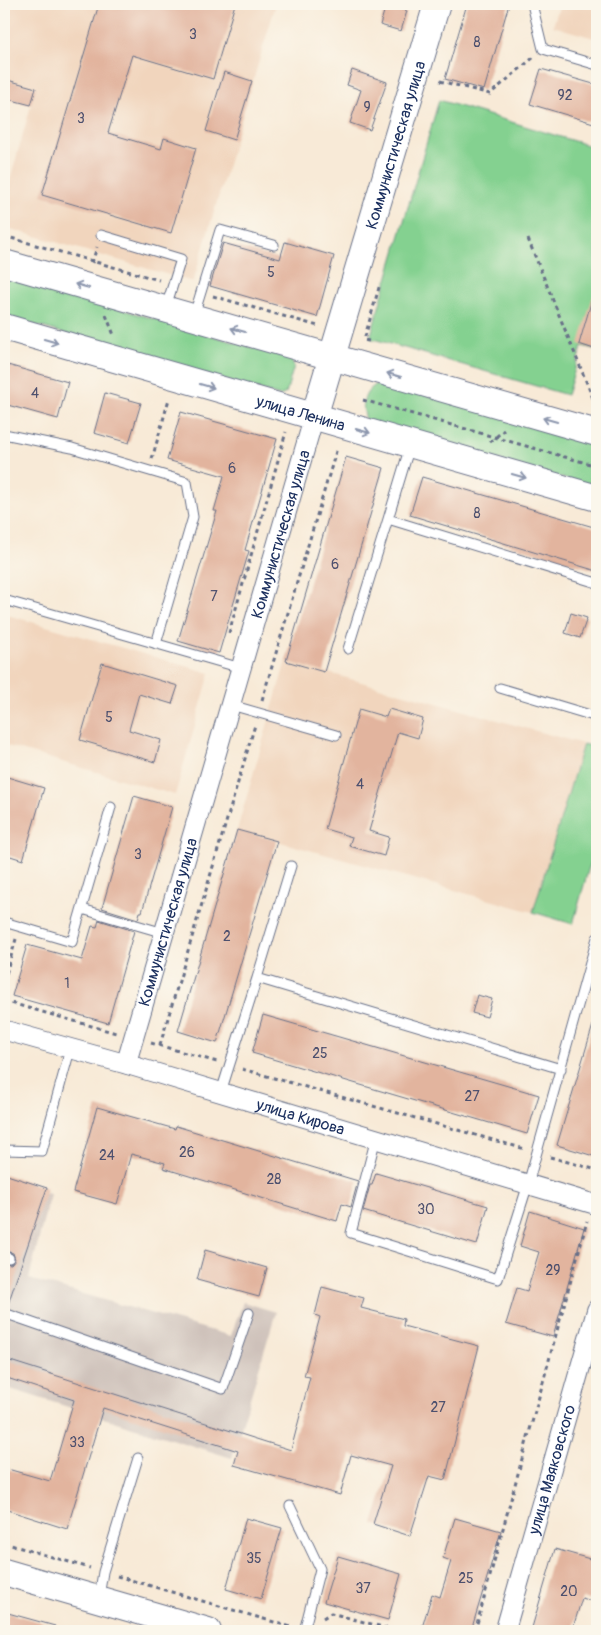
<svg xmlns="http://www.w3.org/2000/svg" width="601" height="1635" viewBox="0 0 601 1635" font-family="Pangolin,sans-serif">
<rect width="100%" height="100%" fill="#fbf7ec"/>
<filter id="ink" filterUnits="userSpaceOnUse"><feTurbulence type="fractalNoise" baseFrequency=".02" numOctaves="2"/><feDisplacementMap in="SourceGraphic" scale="10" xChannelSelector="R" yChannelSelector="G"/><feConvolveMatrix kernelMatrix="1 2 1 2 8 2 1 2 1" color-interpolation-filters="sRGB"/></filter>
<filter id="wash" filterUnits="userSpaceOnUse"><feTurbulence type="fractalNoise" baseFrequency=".0096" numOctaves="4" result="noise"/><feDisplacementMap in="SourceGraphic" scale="20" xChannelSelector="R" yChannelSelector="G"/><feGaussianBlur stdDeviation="1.12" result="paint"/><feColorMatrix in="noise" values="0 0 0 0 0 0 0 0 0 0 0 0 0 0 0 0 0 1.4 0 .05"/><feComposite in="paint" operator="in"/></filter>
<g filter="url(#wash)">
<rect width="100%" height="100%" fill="#f8ead7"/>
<path fill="#f1d5bd" d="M4 4H276L193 282 4 227V201L36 88 4 79Z
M560 4H597V39L553 26Z
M4 614 210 673 175 795 4 745Z
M286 661 583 744 533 912 237 830Z"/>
<path fill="#cec1ba" d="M4 1181 50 1194 29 1279 231 1336 243 1302 276 1312 232 1458 4 1387Z"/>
<path fill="#84d190" stroke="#508077" d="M439 100 597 148V350L582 346 567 395 370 338Z
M4 275 291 359 294 366 286 393 280 396 4 316Z
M380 382 597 444V488L367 422C360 403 363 392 380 382Z
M583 744 597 748V839L573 924 533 912Z"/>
<g id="blocks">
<path fill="#e2b49e" d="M99 4H235L213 79 132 55 108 133 161 149 164 138 196 148 171 233 42 195Z
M467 4H509L484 90 445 79Z
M386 5 407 11 401 31 380 25Z
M541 69 597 85V124L530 104Z
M352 70 387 82 370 130 350 123 361 90 347 85Z
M224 72 252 81 234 140 206 131Z
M4 79 36 88 31 105 4 98Z
M285 242 334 256 317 317 210 286 223 243 280 259Z
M593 296 597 297V350L579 344Z
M4 364 68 382 58 419 4 404Z
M105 393 141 403 129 443 94 433Z
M181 412 277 439 245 550 249 551 219 653 178 641 217 511H214L224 476 167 460Z
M346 457 384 468 324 672 286 661Z
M422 477 597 528V571L410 515Z
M571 613 587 618 580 638 565 633Z
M102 663 178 686 172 704 139 694 129 730 161 740 155 762 80 740Z
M359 709 386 717 389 709 423 719 418 738 398 732 369 831 389 837 384 856 349 846 352 837 325 829Z
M4 776 44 788 23 860 4 854Z
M134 796 172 807 142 912H140L138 919 102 908Z
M237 830 277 841 217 1043 178 1031Z
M99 920 134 931 108 1023 12 996 27 945 82 960 92 926 97 927Z
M477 995 492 999 487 1017 472 1013Z
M263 1015 539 1095 527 1134 252 1053Z
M593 1025H597V1157L557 1145Z
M97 1107 175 1129 176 1126 358 1181 351 1207 342 1204 337 1221 163 1168 165 1163 131 1154 117 1204 73 1192Z
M376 1173 488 1206 477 1245 363 1211 370 1185H372Z
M4 1174 47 1188 7 1307H4V1263L11 1264 15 1259 13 1253 4 1251Z
M530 1211 584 1228 553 1337 506 1324 517 1288 527 1291 539 1252 520 1246Z
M205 1250 267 1268 259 1297 197 1280Z
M322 1287 364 1298 361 1308 404 1319 403 1326 479 1346 445 1480 429 1476 410 1536 373 1524 391 1466 351 1455 340 1495 234 1465 238 1451 103 1408 67 1529 4 1509V1468L50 1481 74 1400 4 1377V1359L291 1450 310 1377 304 1376 320 1317 315 1315Z
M246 1518 282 1528 261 1599 226 1589Z
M455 1518 501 1531 471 1631H421L432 1594 440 1597 451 1561 443 1558Z
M555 1549 597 1561V1584L592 1601 582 1598 572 1631H531Z
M338 1556 401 1574 388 1620 324 1602Z
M8 1613 55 1626 54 1631H4Z"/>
</g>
</g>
<g filter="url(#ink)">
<use href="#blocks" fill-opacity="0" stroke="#687088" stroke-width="1"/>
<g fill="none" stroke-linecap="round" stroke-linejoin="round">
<defs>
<path id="lane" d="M532 4 543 49 597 65
M4 165V169
M101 235 181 259 166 307
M194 315 220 230 274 245
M4 434 72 448 187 482 193 517 156 644
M410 446 388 519 597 583
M4 600 241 668
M348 649 388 519
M500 688 597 717
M231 705 336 735
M291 866 257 978 561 1069
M82 909 164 933
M4 922 72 942 111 807
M221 1092 257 978
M376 1138 351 1233 498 1279 528 1184 597 938
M4 1150 42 1151 70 1050
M4 1257 9 1258
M4 1313 223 1389 249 1313
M290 1506 320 1569 304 1631
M99 1597 103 1572 138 1458"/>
<g id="street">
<path id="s1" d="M4 1030 126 1064 597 1205"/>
<path id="s2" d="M126 1064 314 417"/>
<path id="s3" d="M505 1631 597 1309"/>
</g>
<g id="secondary">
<path d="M4 263 597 433"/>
<path id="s4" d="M4 327 597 498"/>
<path id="s5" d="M314 417 437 4"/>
<path d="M4 1572 208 1631"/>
</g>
</defs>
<use href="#lane" stroke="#687088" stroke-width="11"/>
<use href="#street" stroke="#687088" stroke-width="21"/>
<use href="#secondary" stroke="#687088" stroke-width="28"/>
<path stroke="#687088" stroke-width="3" stroke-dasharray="4 4" stroke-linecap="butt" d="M440 81 490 94 534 57
M4 236 159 280
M528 239 597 408
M92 263 97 247
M213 296 318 326
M106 315 114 335
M369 341 364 340 380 284
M363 400 597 466
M490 442 504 430
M152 459 169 399
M229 633 286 432
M262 700 337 448
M4 981 16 939
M4 1001 116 1033
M151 1043 217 1062
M160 1045 255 725
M242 1069 525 1149
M550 1157 597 1170
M4 1543 90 1568
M117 1576 291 1627
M323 1618 331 1613 397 1631
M475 1631 587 1221"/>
<use href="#lane" stroke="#fff" stroke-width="9"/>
<use href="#street" stroke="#fff" stroke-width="19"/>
<use href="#secondary" stroke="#fff" stroke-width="26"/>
</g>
<defs><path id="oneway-shaft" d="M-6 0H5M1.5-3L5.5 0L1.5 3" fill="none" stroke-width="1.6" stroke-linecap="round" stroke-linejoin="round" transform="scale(1.25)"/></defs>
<g stroke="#8d97ae">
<use href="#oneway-shaft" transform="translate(82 286) rotate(-164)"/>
<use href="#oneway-shaft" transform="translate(238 330) rotate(-164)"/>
<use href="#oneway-shaft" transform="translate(51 341) rotate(16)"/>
<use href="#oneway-shaft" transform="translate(394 375) rotate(-164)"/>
<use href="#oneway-shaft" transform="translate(207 386) rotate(16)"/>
<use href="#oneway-shaft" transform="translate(550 420) rotate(-164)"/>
<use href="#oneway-shaft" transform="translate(363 431) rotate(16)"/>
<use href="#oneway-shaft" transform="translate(519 476) rotate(16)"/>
</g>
</g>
<g text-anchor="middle" stroke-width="4" stroke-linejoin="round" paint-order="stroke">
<g font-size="14" fill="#4d506e">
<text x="193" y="39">3</text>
<text x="477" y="47">8</text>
<text x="565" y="100">92</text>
<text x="367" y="112">9</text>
<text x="81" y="123">3</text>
<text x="271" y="277">5</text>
<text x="35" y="398">4</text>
<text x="232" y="473">6</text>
<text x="477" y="518">8</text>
<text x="335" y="569">6</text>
<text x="214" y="601">7</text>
<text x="109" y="722">5</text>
<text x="360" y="789">4</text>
<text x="138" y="859">3</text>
<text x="227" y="941">2</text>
<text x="67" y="988">1</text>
<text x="320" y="1058">25</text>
<text x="472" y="1101">27</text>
<text x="187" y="1157">26</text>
<text x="107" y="1160">24</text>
<text x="274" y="1184">28</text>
<text x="426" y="1214">30</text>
<text x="553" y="1275">29</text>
<text x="438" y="1412">27</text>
<text x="77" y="1447">33</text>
<text x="254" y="1563">35</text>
<text x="466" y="1583">25</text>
<text x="363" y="1593">37</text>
<text x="569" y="1596">20</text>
</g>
<g font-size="16" fill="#1b2f5e" stroke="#fbf7ec">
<text dy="6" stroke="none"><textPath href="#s5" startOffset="284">Коммунистическая улица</textPath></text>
<text dy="6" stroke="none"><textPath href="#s4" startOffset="309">улица Ленина</textPath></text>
<text dy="6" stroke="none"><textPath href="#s2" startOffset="552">Коммунистическая улица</textPath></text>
<text dy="6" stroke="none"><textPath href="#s2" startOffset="148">Коммунистическая улица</textPath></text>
<text dy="6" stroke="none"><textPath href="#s1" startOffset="309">улица Кирова</textPath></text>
<text dy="6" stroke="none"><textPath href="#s3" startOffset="168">улица Маяковского</textPath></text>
</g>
</g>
<rect width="601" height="1635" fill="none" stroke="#fbf7ec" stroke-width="20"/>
</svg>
